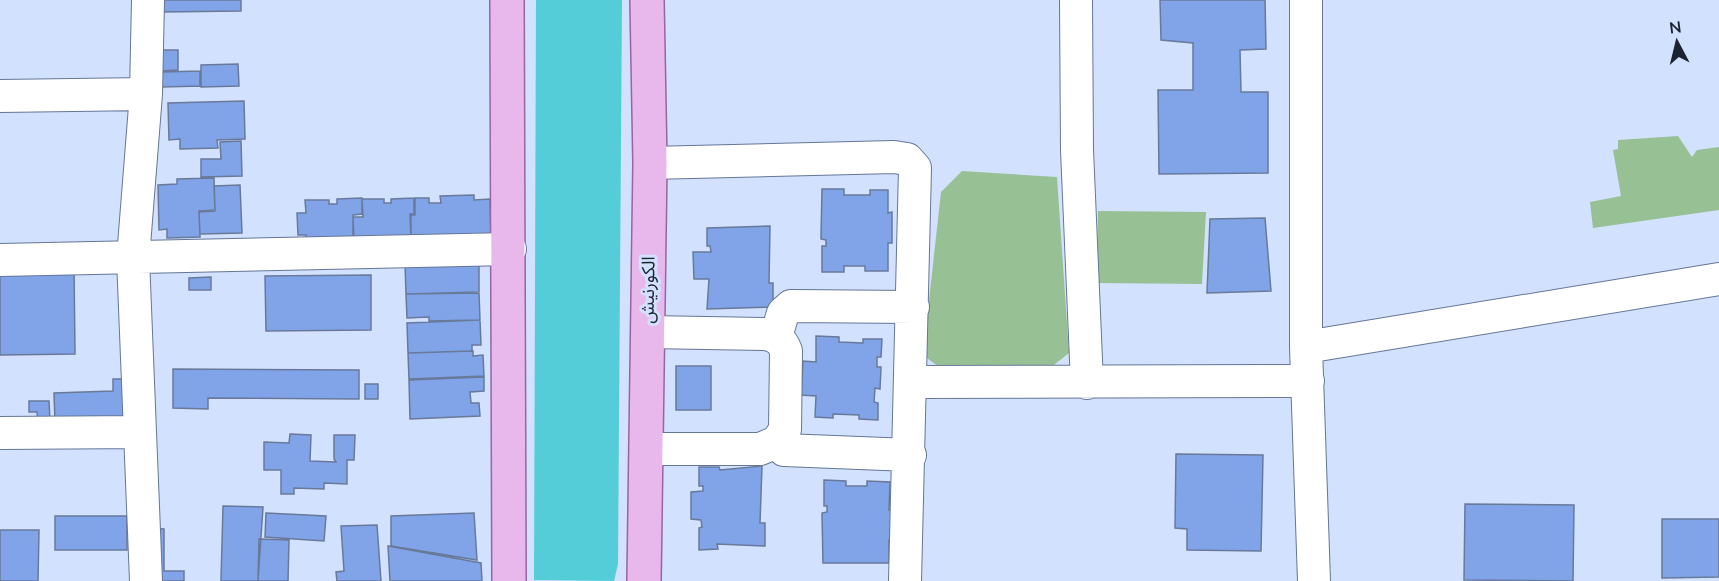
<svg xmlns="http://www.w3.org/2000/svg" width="1719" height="581" viewBox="0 0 1719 581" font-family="Mulish,'Noto Sans Arabic',sans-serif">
<rect width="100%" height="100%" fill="#d1e1fe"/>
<path fill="#98c095" d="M1678 136 1692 157 1697 150 1719 147V210L1593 228 1590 202 1621 196 1613 150 1618 149V140Z
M962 171 1057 177 1069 353 1040 376 947 373 923 355 941 192Z
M1098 211 1206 212 1202 284 1097 283Z"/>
<path fill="#54cdd8" d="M536 0H622L618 564 614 581 534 580Z"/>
<path fill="#81a4e9" stroke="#68799a" stroke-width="1.5" d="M161 0H241V11L161 12Z
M1160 0H1265L1266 49 1240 50 1241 92H1268V173L1159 174 1158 90H1193V43L1161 40Z
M161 50H178V70L161 71Z
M238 64 239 86 201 87V65Z
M200 71V86L162 87V72Z
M244 101 245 139 217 140 218 148 180 149V139L169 140 168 103Z
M241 141 242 176 201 177V159H221L220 142Z
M214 178 215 210 199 211 200 237 167 238V229L159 230 158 185 177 184V179Z
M240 185 242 233 200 234 199 212 215 211 214 186Z
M822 189H844V195H870V190H888V213L892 212V243H888V271H865V266H844V272H822V246H826V240L821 239Z
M474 195V200L490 199 491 239 411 241V215H415V198H429V203H441L440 196Z
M362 198V214L353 215V241L306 242V235H298L297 213H306L305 200H329V204H337V199Z
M414 198V214H410L411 240 354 241 353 217H363L362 199H384V203H391V199Z
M1265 218 1271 291 1207 293 1210 219Z
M770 226 769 283H773V307L707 309 709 279H694L693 252H711L710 246H707V228Z
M479 262V292L406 294 405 264Z
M0 266H74L75 354 0 355Z
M371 275V330L266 331 265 276Z
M211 277V290H189V278Z
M479 293 480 320 429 321V317L407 318 406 294Z
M480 320 481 345H472V351L408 353 407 323Z
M816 336 839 337V342L863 343V339H882L881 357H877V367H881L880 389 875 388 874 402 878 403V420L859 419V415L833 414V418L815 417 816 396 801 395 803 361 816 362Z
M473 351V356L483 355 484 376 409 379 408 353Z
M676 366H711V410H676Z
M173 369 359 370V399L208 398V409L173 408Z
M484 377V391L470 392 471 403H479L480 416 410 419 409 380Z
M113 379H126L127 421 55 423 54 393 113 391Z
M365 384H378V399H365Z
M29 401H49L50 422H38L37 412H29Z
M290 434 311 435 310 461 336 462 334 459V435H355L354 460H347V484L324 483V489L294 488V494H281V470H264V442L289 443Z
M1176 454 1263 455 1261 551 1187 550V529L1175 528Z
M762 466 760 523H765V546L717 544 718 549 699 550V528L702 527 701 520 691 519V492L703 491V486H699V467H719L720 470Z
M824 480 846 481V486H867V481L890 482 889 510H894V540H889V563H823L822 513 827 512V506H824Z
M1465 504 1574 505 1573 581 1464 580Z
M223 506 263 507 258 581H221Z
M266 513 326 516 324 541 265 537Z
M474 513 477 560 391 546V516Z
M55 516H127V550H55Z
M1662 519H1719V577L1662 578Z
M377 525 381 581H337L336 572 344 571 341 526Z
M147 528 164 529V571H184V581H147Z
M0 530H39L38 581H0Z
M259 539 289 540 288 581H258Z
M388 546 481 563 482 581H390Z"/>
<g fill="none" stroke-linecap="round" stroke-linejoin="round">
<defs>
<path id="minor" d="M1076 0 1077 150 1087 383
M1306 0V347L1314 581
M0 96 146 94
M650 163 894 157 907 159 915 168 905 581
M0 260 510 249
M776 337 783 313 791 306 913 307
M1306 347 1719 279
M912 382 1308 381
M0 433 140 432
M777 442 784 450 910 455
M646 449H760L777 442 785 430 786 351C782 340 777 337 766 334L648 332
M146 581 133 258 146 94 148 0"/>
<path id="major" d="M507 0 509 581
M644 581 650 163 647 0"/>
</defs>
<use href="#minor" stroke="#657697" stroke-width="34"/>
<use href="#major" stroke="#9665a3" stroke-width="36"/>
<use href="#minor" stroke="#fff" stroke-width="32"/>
<use href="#major" stroke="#e8b8ed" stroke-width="33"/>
</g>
<g text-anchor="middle" stroke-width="6" stroke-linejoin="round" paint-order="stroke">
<g font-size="18" fill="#1c2330" stroke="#d1e1fe">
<text transform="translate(648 290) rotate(-89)" y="6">الكورنيش</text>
</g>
</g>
<g transform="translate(1677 42) rotate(353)" stroke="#d1e1fe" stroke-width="4.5" paint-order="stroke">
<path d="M0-4.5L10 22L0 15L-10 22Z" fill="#1c2330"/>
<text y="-9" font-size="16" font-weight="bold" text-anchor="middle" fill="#1c2330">N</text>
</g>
</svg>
